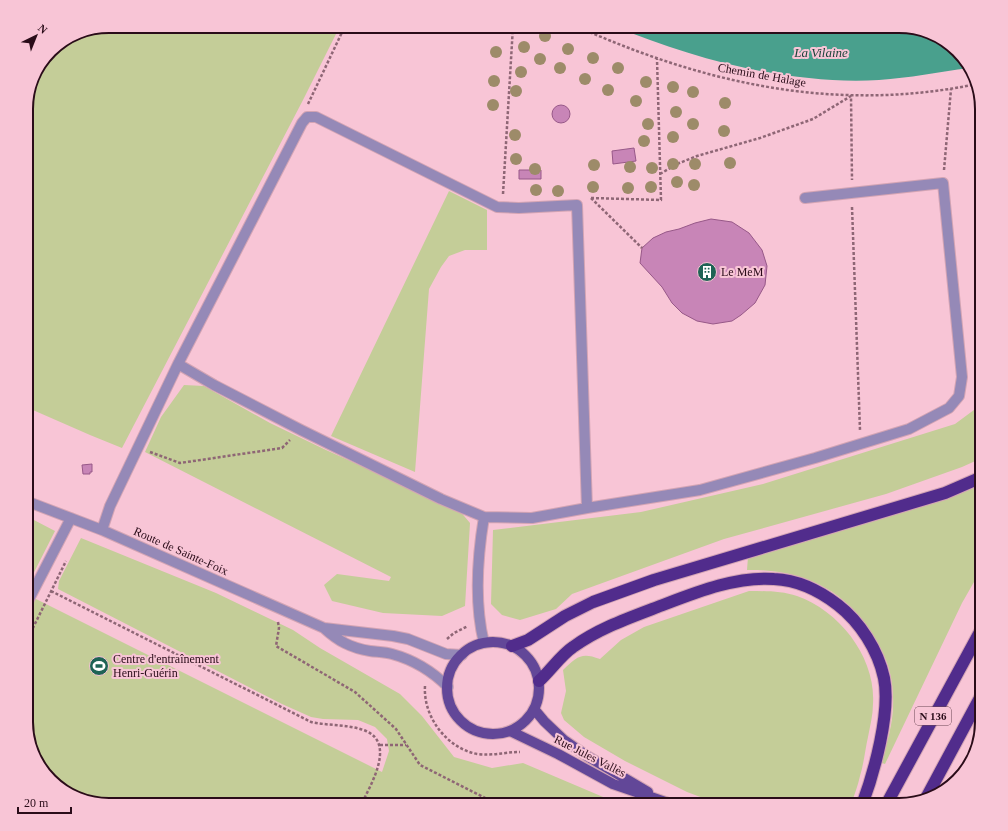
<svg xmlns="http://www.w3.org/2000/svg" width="1008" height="831" viewBox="0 0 1008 831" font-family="'Times New Roman',serif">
<rect width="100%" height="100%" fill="#f8c5d6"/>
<path fill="#c4cd98" d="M110 26H340L303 100 122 448 90 435 26 407V104L35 72 54 47 78 32Z
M449 191 487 210V250H465L449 256 441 267 429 289 415 472 331 436Z
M184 385 204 386 270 423 326 450 459 510 470 523 465 606 442 616 383 613 332 601 324 585 337 574 389 581 391 577 145 452 161 417Z
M982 404V458L962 467 886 494 724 539 572 594 556 609 520 620 502 615 491 604 493 530 641 512 763 484 955 424Z
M982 484V568L962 603 885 764 882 763C884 750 889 738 891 725 894 709 894 689 890 673 887 659 880 647 873 635 844 588 801 569 747 570L748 557 926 505Z
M32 519 55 531 26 588V530Z
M81 538 216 593 293 630 320 648 400 694 422 716 454 757 492 768 523 763 622 805H109L78 799 54 784 35 758 26 727V594L382 772 389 751 387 739 375 727 358 720 323 719 311 717 282 704 58 589 59 581Z
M749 591C765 591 782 591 797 596 840 611 876 658 873 704 873 715 870 726 868 737 865 750 864 763 860 776 858 786 854 795 851 805H722L687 792 625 761 584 737 564 720 561 713 566 691 563 670C577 656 582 652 600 659L621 640 644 627Z"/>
<path fill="#49a08d" d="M614 26H899L930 32 954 47 969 68C939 72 909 78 879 80 790 85 696 60 614 26Z"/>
<path fill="#c885b7" stroke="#975888" d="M552 114a9 9 0 1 1 18 0a9 9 0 1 1-18 0Z
M634 148 636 161 613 164 612 151Z
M519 170H541V179H519Z
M711 219 732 222 749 233 762 250 767 266 765 285 755 303 741 315 732 321 713 324 697 321 682 313 672 303 662 287 640 263 642 248 653 238 666 232 679 229 695 223Z
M92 464V472H90V474H83L82 465Z"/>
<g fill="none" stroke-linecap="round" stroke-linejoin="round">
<defs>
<path id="minor" d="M26 501 102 530 324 628 393 636 408 639 446 654 462 655
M587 508 700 490 815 458 909 429 949 408 959 396 962 377 943 183 805 198
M484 517C477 559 474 602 484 643
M102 530 110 506 178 364 302 123 307 117H316L497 207 519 208 577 205 587 508 532 518 484 517 441 499 301 430 214 385 178 364
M26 605 71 518
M324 628C338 641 351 648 370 651 377 652 385 652 392 654 414 660 432 671 448 687"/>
<path id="major" d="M447 688a46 46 0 1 1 92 0a46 46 0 1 1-92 0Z
M534 709 544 721 564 740 587 756 648 792
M510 731 558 754 613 784 674 805"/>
<path id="highway" d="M512 646 528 640 565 616 593 602 654 580 945 493 982 477
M539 681C550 671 561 655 573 647 598 629 626 619 655 608 692 594 734 576 774 579 797 580 820 591 838 605 860 622 878 650 884 678 891 712 874 773 862 805
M925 800 982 694
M886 805 982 628"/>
</defs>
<use href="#minor" stroke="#d3a4b4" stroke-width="12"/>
<use href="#major" stroke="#d3a4b4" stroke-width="12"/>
<use href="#highway" stroke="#d3a4b4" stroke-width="14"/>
<path stroke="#8e6675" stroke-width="2.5" stroke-dasharray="3 2" stroke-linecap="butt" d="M576 26C705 84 836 113 977 84
M308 104 345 26
M944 170 951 89
M660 174 677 164 697 156 760 138 813 119 851 96 852 180
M503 194 513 26
M591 198 661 200 657 59
M591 198 642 248
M852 207 860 430
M150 452 180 463 282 448 290 440
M51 591 311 722C329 726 349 724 366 731 396 744 370 786 361 805
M278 622 279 628 276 646 355 692 396 729 420 765 499 805
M447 639 454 633 468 626
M26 642 66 561
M425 686C423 716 446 748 477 754 493 756 505 752 520 752
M380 745H406"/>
<use href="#minor" stroke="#9589b7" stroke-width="10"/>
<use href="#major" stroke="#624798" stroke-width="10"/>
<use href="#highway" stroke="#512c8c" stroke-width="12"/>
</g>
<g fill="#9d8b69">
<circle cx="545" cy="36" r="6"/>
<circle cx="524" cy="47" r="6"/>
<circle cx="568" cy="49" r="6"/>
<circle cx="496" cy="52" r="6"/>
<circle cx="593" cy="58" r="6"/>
<circle cx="540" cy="59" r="6"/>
<circle cx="560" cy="68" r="6"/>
<circle cx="618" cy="68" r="6"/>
<circle cx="521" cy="72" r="6"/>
<circle cx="585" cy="79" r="6"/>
<circle cx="494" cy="81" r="6"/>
<circle cx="646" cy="82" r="6"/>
<circle cx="673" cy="87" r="6"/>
<circle cx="608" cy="90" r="6"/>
<circle cx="516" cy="91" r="6"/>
<circle cx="693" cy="92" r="6"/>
<circle cx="636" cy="101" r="6"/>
<circle cx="725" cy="103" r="6"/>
<circle cx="493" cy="105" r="6"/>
<circle cx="676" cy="112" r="6"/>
<circle cx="648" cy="124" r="6"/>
<circle cx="693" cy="124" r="6"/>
<circle cx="724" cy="131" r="6"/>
<circle cx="515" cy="135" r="6"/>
<circle cx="673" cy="137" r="6"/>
<circle cx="644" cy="141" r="6"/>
<circle cx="516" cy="159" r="6"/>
<circle cx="730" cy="163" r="6"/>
<circle cx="673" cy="164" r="6"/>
<circle cx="695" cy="164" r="6"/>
<circle cx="594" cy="165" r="6"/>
<circle cx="630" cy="167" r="6"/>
<circle cx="652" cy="168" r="6"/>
<circle cx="535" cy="169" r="6"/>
<circle cx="677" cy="182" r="6"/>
<circle cx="694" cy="185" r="6"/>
<circle cx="593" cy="187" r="6"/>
<circle cx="651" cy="187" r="6"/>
<circle cx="628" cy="188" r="6"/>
<circle cx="536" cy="190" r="6"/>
<circle cx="558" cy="191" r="6"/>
</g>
<defs>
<symbol id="building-disc" viewBox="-11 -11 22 22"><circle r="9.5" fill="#1e6355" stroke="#f8c5d6"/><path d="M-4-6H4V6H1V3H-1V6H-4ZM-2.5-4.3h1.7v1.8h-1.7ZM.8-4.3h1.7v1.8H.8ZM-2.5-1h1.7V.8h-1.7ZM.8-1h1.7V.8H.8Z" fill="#fff"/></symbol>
<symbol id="stadium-disc" viewBox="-11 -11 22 22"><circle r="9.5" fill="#1e6355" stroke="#f8c5d6"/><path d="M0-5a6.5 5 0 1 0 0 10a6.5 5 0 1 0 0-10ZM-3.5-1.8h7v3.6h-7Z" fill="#fff"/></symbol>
</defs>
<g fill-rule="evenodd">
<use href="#building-disc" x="696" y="261" width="22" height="22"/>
<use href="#stadium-disc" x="88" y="655" width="22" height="22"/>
</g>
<g text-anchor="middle" stroke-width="4" stroke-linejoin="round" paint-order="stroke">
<rect fill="#f8c5d6" stroke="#684452" stroke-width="1" x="915" y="707" width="36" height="18" rx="3"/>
<g font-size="11" font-weight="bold" fill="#2a0c19">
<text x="933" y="720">N 136</text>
</g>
<g font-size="12" fill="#2a0c19" stroke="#f8c5d6">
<text transform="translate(762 75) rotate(10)" y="4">Chemin de Halage</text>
<text transform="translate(181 551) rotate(24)" y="4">Route de Sainte-Foix</text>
<text transform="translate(590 756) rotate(27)" y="4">Rue Jules Vallès</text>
</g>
<g font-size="12" fill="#2a0c19" stroke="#f8c5d6" text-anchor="start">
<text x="721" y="276">Le MeM</text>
<text x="113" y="663">Centre d'entraînement<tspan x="113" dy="14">Henri-Guérin</tspan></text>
</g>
<g font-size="13" font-style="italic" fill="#1b433a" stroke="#f8c5d6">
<text x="821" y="57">La Vilaine</text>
</g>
</g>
<path d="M0 0H1008V831H0ZM109 33H899A76 76 0 0 1 975 109V722A76 76 0 0 1 899 798H109A76 76 0 0 1 33 722V109A76 76 0 0 1 109 33Z" fill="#f8c5d6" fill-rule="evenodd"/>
<path fill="none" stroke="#2a0c19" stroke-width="2" d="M109 33H899A76 76 0 0 1 975 109V722A76 76 0 0 1 899 798H109A76 76 0 0 1 33 722V109A76 76 0 0 1 109 33Z"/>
<g transform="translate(36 36) rotate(43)" stroke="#f8c5d6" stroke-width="3" paint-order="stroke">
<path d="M0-3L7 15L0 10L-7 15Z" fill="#2a0c19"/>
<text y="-6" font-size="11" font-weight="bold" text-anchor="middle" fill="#2a0c19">N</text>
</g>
<path d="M18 807v6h53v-6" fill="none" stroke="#2a0c19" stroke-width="2"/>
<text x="24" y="807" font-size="12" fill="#2a0c19" stroke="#f8c5d6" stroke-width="3" paint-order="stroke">20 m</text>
</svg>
